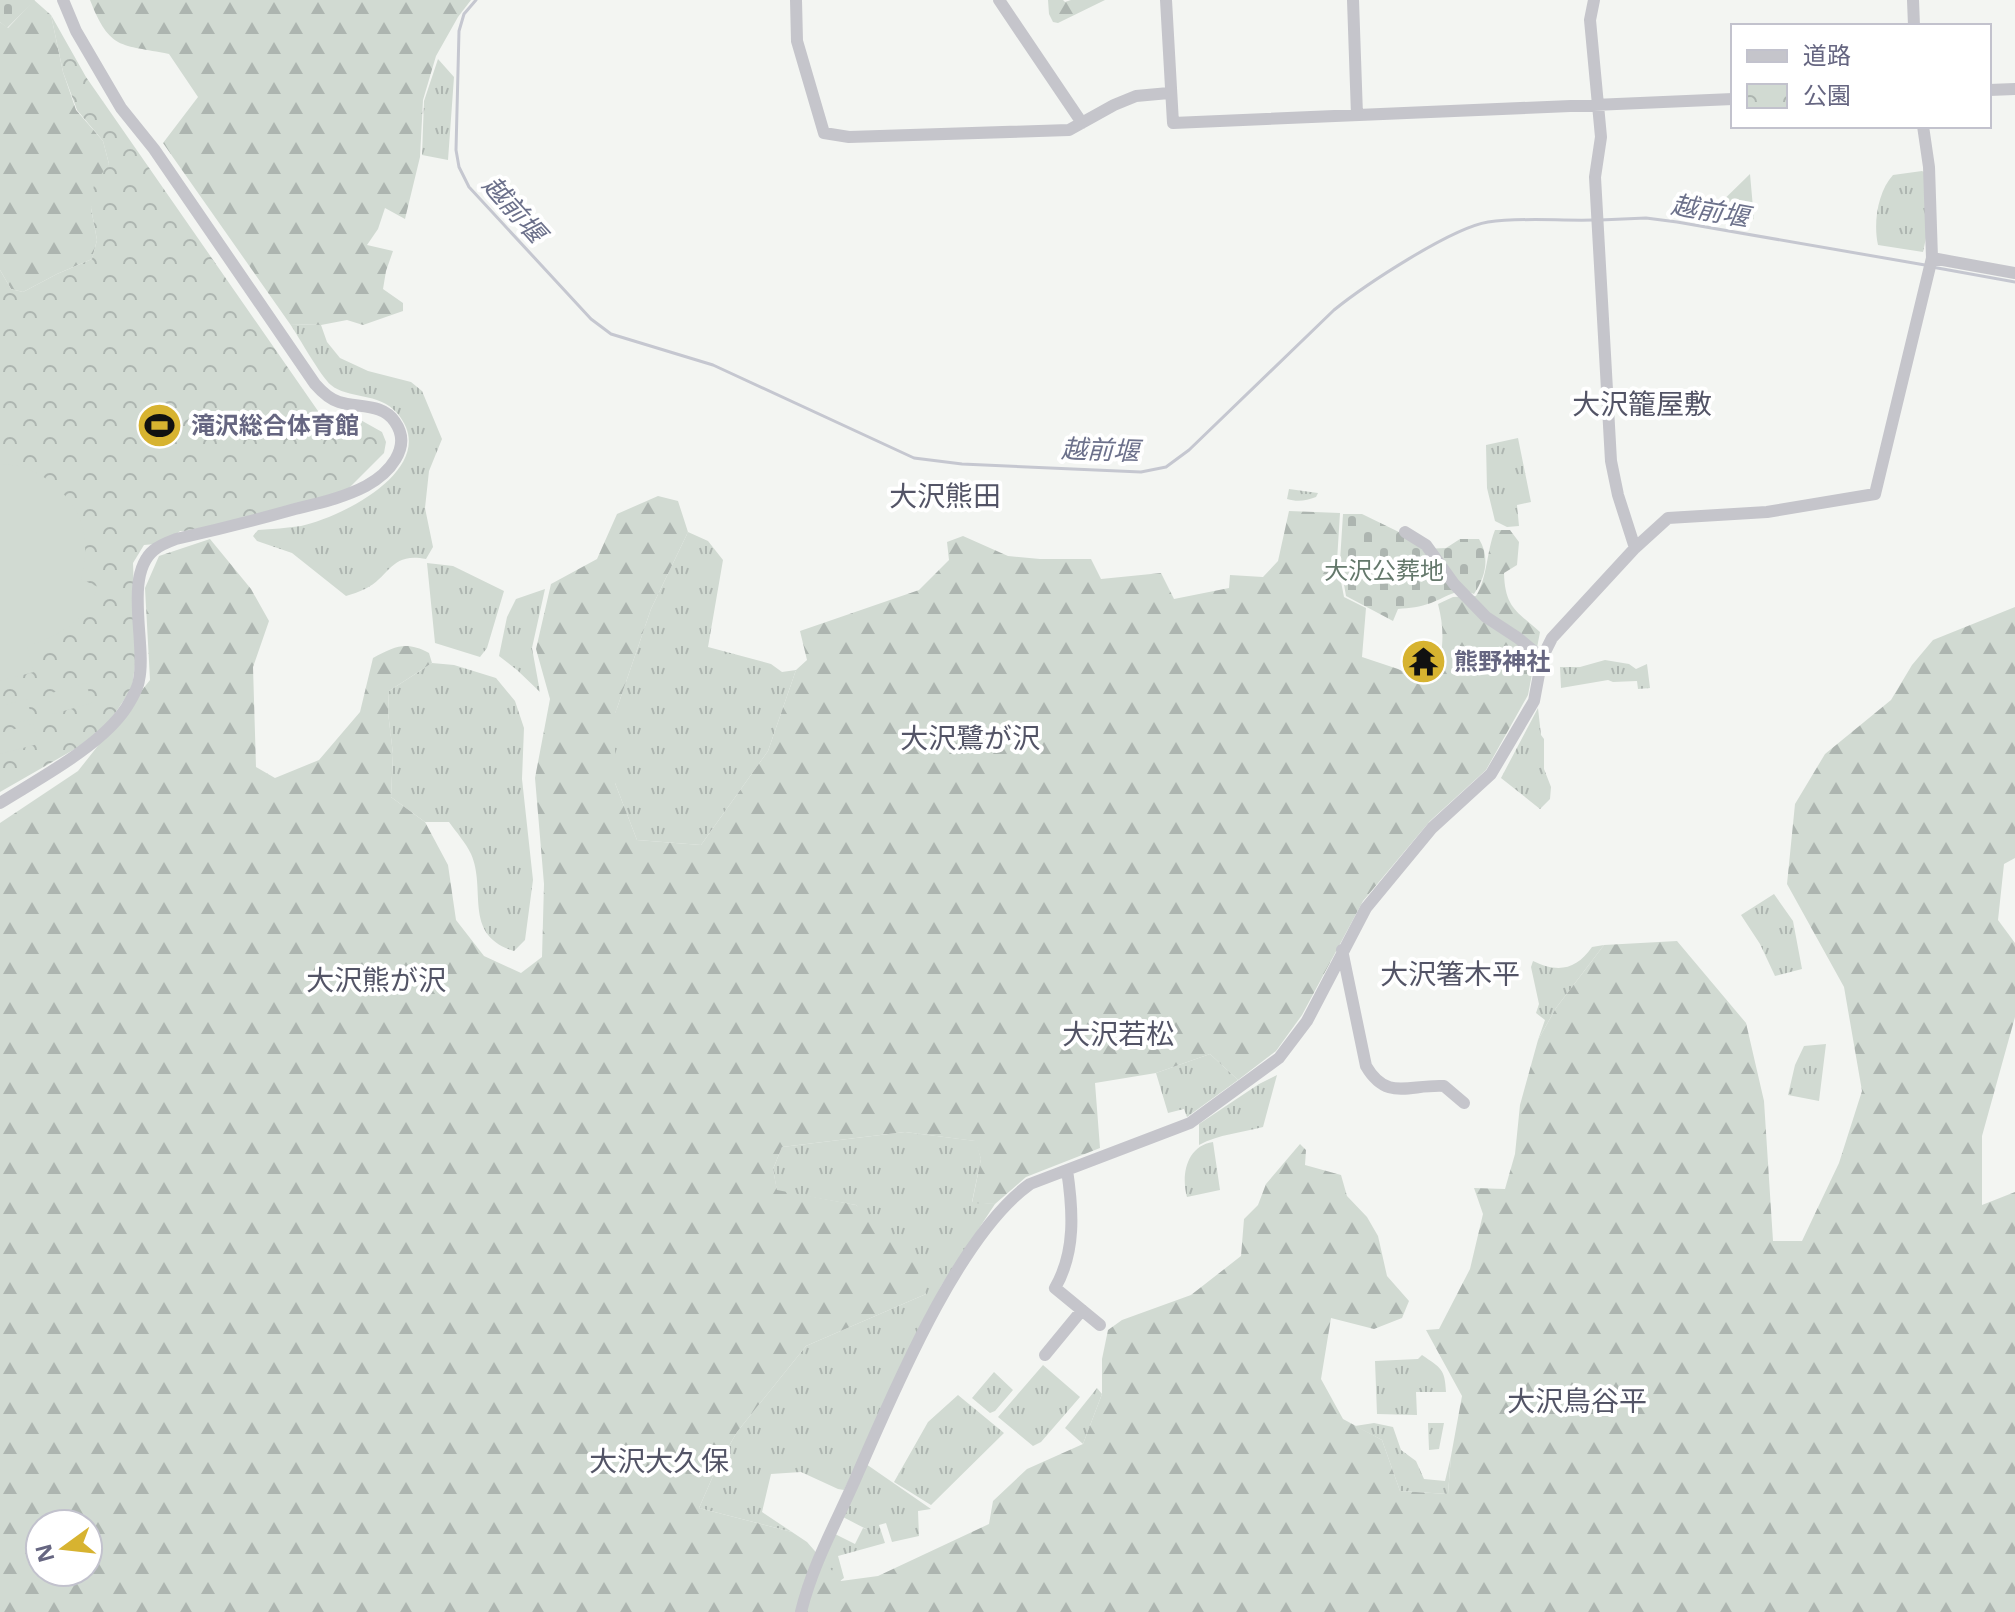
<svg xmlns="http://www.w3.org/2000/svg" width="2015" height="1612" viewBox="0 0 2015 1612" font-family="'Open Sans','Noto Sans JP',sans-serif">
<defs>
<pattern id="grass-tufts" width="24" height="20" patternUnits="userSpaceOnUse" patternTransform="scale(2)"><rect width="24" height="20" fill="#d1dad2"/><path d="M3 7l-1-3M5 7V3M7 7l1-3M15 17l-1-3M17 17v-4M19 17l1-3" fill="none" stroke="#adb5b0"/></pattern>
<pattern id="forest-firs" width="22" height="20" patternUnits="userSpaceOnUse" patternTransform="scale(2)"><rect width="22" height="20" fill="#d1dad2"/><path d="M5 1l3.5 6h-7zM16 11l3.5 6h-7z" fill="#adb5b0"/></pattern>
<pattern id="cemetery-stones" width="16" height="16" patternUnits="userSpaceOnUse" patternTransform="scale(2)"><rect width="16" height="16" fill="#d1dad2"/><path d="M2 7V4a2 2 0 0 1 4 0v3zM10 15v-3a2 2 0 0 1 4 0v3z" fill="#adb5b0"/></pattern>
<pattern id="park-crowns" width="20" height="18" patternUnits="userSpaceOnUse" patternTransform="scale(2)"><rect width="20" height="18" fill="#d1dad2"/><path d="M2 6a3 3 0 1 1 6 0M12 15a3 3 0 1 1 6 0" fill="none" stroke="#adb5b0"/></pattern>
</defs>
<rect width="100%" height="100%" fill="#f3f5f2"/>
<path fill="url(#grass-tufts)" d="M438 59 454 77 448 160 422 155 424 101Z
M1922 171 1926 173V238L1923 252 1878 245C1873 223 1878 191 1893 175Z
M1750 174 1754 219 1748 221 1707 216Z
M290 324 321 325 327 342 340 358 368 371 411 382 422 391 442 439 429 471 425 508 433 547 426 559C390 552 391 576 365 589 359 592 352 594 346 596L292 553 257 541 253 536 258 530C272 529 287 528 301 526 343 517 443 466 397 413 379 392 347 399 331 385 321 377 299 337 290 324Z
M1518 438 1531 502 1517 505 1519 526 1507 527 1495 521 1487 488 1486 445Z
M1289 489 1318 493 1316 497C1306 501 1297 502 1287 499Z
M688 532 708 541 723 560 708 647 771 664 782 672 796 670 768 751 701 845 637 840 615 783V714L651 609Z
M427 563 453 566 504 591 487 648 480 657 435 643Z
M545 589 532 648 540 692 517 670 499 656 507 617 516 599Z
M1605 660 1629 664 1636 669 1647 664 1650 688 1638 689 1637 681 1613 682 1608 680 1561 688 1560 667H1580Z
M432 663 454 665 496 678 515 701 524 728 522 779 533 880 525 940 514 951C462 935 487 890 471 854 466 843 456 832 449 822H425L391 797 393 754 388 712 389 691Z
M1538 708 1541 735 1544 739V769L1551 787 1550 799 1540 809 1501 778Z
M1774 894 1793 921 1802 969 1775 976 1760 944 1741 915Z
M1604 945 1556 1008 1538 1040 1545 1020 1536 1013 1539 1004 1531 967 1533 961C1558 973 1576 970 1592 947Z
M1826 1044 1819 1101 1788 1095 1795 1065 1804 1046Z
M1210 1054 1238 1080 1187 1117 1184 1109 1168 1113 1156 1073Z
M1277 1075 1263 1127C1241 1133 1219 1134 1199 1145V1124L1259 1084Z
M905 1132 976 1141 981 1159 972 1202 995 1204 941 1286 844 1490 838 1489 801 1472 771 1474 762 1512 792 1532 699 1508 717 1467 737 1432 806 1346 926 1294 856 1205 777 1191 773 1169 782 1147Z
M1213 1142 1220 1190 1187 1197C1181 1176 1186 1146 1213 1142Z
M1422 1355C1441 1368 1445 1369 1446 1392H1416L1417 1415 1377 1414 1375 1361 1418 1359Z
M1043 1365 1080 1397 1041 1442 1033 1446 998 1417Z
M994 1372 1013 1390 995 1411 990 1413 972 1398Z
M1097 1388 1102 1394 1083 1444 1065 1428Z
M958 1395 1004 1433 931 1505 894 1482 928 1422Z
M1374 1423 1393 1427 1401 1450 1416 1461 1424 1479 1445 1481 1451 1456 1448 1494 1400 1491 1382 1440 1355 1426Z
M1428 1423H1444L1439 1449 1429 1450Z
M866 1464 931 1509 918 1511 919 1536 892 1542 886 1523 879 1525 885 1543 838 1556 844 1578 840 1581 821 1559 833 1533 855 1544 863 1528 868 1530 843 1517Z"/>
<path fill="url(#forest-firs)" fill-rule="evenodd" d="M34 0 51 15 63 72 76 110 103 141 109 164 91 208 97 240 92 259 57 274 23 292 11 289 0 270V22L8 28Z
M90 0H471L458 17 436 56 423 100 420 157 405 219 385 208 378 229 367 245 393 251 386 271 383 289 403 303V311L363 325 347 320 321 325 290 324 163 143 198 97 169 54C121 44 110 51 90 0Z
M1048 0H1063L1065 2 1071 0H1105L1058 23 1053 22 1049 14Z
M658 496 678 501 688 532 651 609 615 714V783L637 840 701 845 768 751 796 670 807 660 800 631 919 590 949 560 947 542 963 536 1008 556 1040 559H1091L1101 579 1161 573 1174 599 1229 588 1230 575 1263 577 1278 561 1289 511 1340 513 1337 561 1344 597 1366 608 1362 657 1398 669 1426 683 1437 676C1443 649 1445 631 1438 604L1453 597 1476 596C1488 576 1486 553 1495 530H1510L1519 542 1517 565 1504 573C1505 607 1516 611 1540 632L1528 695 1486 770 1430 821 1363 901 1302 1015 1276 1051 1238 1080 1210 1054 1156 1073 1095 1083 1100 1148 1026 1177 995 1204 972 1203 981 1159 975 1141 905 1132 782 1147 773 1169 777 1190 856 1205 911 1253 926 1294 806 1346 737 1432 717 1467 699 1508 792 1532 807 1542 841 1581 878 1576 989 1524 993 1501 1027 1469 1083 1444 1102 1394V1359L1108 1330 1122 1320 1191 1295 1241 1256 1244 1219 1258 1205 1266 1184 1300 1144 1306 1150 1305 1165 1341 1175 1347 1196 1367 1217 1378 1236 1387 1276 1409 1301 1402 1318 1374 1329 1331 1318 1321 1379 1343 1419 1382 1440 1400 1491 1448 1494 1451 1456 1462 1396 1426 1330 1439 1329 1470 1269 1483 1214 1474 1188 1505 1189 1515 1154 1520 1105 1538 1040 1556 1008 1604 945 1677 941 1746 1023 1764 1101 1773 1241H1802L1839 1163 1862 1091 1844 987 1787 884 1795 804 1825 754 1891 700 1912 665 1933 640 2015 607V858L2004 864 1998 920 2015 943V1017L1982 1136V1205L2015 1192V1612H0V823L78 771 150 680 145 588 159 556 210 539 251 589 269 621 253 667 256 767 275 778 319 760 360 712 373 658C396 646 406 641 429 653L432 663 389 691 388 712 393 754 391 797 425 822 448 865 456 920 484 956 521 973 542 957 544 884 535 778 550 699 536 649 551 584 597 559 617 514ZM40 1524H88V1572H40Z"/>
<path fill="url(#cemetery-stones)" d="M0 0H35L7 28 0 22Z
M1343 514H1362L1403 534 1424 549 1446 548 1460 539H1479C1490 557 1486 576 1474 594 1456 587 1448 597 1431 603 1420 607 1410 608 1398 609L1393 621 1346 596 1340 561Z"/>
<path fill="url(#park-crowns)" d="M51 15 86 77 318 411 357 418 382 432 386 442 384 453 339 498 237 530 180 531 166 543 144 545 133 563 136 657 132 688 101 734 0 792V270L11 289 23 292 57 274 92 259 97 240 91 208 94 184 109 164 103 141 77 110 63 72Z"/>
<path fill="#d1dad2" d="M0 464C36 463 75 494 83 529 87 546 85 562 81 579L98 587C83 622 62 635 27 646L34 672 0 681Z
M86 683 92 703 53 714 48 694Z
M27 699 32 719 0 727V706Z
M33 724 38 744 0 754V733Z"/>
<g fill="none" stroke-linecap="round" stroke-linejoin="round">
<path stroke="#c5c7d0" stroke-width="3" d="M476 0 464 14 459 31 456 150 459 167 469 187 591 319 611 334 713 365 914 458 962 464 1141 472 1166 467 1189 450 1334 310C1365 285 1451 228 1488 222 1522 217 1559 221 1593 220
M1600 220 1646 218 1677 222 1925 265
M1932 267 2015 282"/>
<path stroke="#c5c5cb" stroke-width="12" d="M796 0 797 41 824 133 849 137 1069 130 1114 105 1136 96 1169 93
M999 0 1082 123
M1166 0 1173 123 1733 99
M1353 0 1357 115
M1594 0 1590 20 1601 137 1595 177 1611 461 1618 495 1635 548
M1913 0 1914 26
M1989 90 2015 89
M1932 258 2015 273
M1405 532 1426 545 1454 584 1486 617 1518 638 1542 658
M0 803C38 779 101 746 126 708 131 700 138 689 139 680 147 645 123 575 154 550 160 545 168 542 176 539 216 530 256 520 295 509 319 503 343 498 366 486 388 474 413 448 395 422 383 403 358 408 339 402 329 399 322 392 315 384L154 149 121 108 76 31 63 0
M1342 950 1366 1066C1387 1102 1409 1084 1444 1086L1464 1103
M1067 1170C1073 1210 1076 1252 1055 1288L1100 1325
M1045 1355 1082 1310
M801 1612C812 1566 835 1525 854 1482 891 1398 957 1236 1030 1184L1190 1123 1279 1058 1307 1021 1366 908 1432 828 1491 774 1534 701 1542 658 1552 638 1635 548 1668 518 1767 512 1875 494 1932 258 1929 167 1923 126"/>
</g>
<defs>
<symbol id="stadium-disc" viewBox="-11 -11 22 22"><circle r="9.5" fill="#d7b330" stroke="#fff"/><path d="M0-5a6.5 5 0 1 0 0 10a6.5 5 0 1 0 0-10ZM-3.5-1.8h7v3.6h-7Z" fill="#111"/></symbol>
<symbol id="temple-disc" viewBox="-11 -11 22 22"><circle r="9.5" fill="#d7b330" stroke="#fff"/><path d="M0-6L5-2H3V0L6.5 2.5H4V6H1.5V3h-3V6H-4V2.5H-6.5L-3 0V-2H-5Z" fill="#111"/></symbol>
</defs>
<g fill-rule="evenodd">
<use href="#stadium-disc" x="134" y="400" width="51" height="51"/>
<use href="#temple-disc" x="1398" y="636" width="51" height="51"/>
</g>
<g text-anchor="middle" stroke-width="8" stroke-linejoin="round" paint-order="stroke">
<g font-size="24" font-weight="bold" fill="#666681" stroke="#fff" text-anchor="start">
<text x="191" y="434">滝沢総合体育館</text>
<text x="1454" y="670">熊野神社</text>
</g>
<g font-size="24" fill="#64786b" stroke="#fff">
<text x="1384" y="579">大沢公葬地</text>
</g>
<g font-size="26" font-style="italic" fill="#6c718b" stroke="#fff">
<text transform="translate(514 209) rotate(48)" y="9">越前堰</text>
<text transform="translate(1710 211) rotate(10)" y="9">越前堰</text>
<text transform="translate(1100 450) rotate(2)" y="9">越前堰</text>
</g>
<g font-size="28" fill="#535466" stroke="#fff">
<text x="1642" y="414">大沢籠屋敷</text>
<text x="945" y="506">大沢熊田</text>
<text x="970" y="748">大沢鷺が沢</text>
<text x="1450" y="984">大沢箸木平</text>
<text x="376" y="990">大沢熊が沢</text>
<text x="1118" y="1044">大沢若松</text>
<text x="1577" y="1411">大沢鳥谷平</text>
<text x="659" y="1471">大沢大久保</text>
</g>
</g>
<rect x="1731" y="24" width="260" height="104" fill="#ffffff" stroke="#c2c2cd" stroke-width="2"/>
<rect x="1747" y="50" width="40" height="12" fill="#c5c5cb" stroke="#c2c2cd" stroke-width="2"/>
<text x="1803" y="64" font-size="24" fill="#666681">道路</text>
<rect x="1747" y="84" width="40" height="24" fill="url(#park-crowns)" stroke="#c2c2cd" stroke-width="2"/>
<text x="1803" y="104" font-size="24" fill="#666681">公園</text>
<g transform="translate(64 1548) rotate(255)"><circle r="38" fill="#ffffff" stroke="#c2c2cd" stroke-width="2"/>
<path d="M0-6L14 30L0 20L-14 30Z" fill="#d7b330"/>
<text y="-12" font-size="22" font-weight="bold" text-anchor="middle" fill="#666681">N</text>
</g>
</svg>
